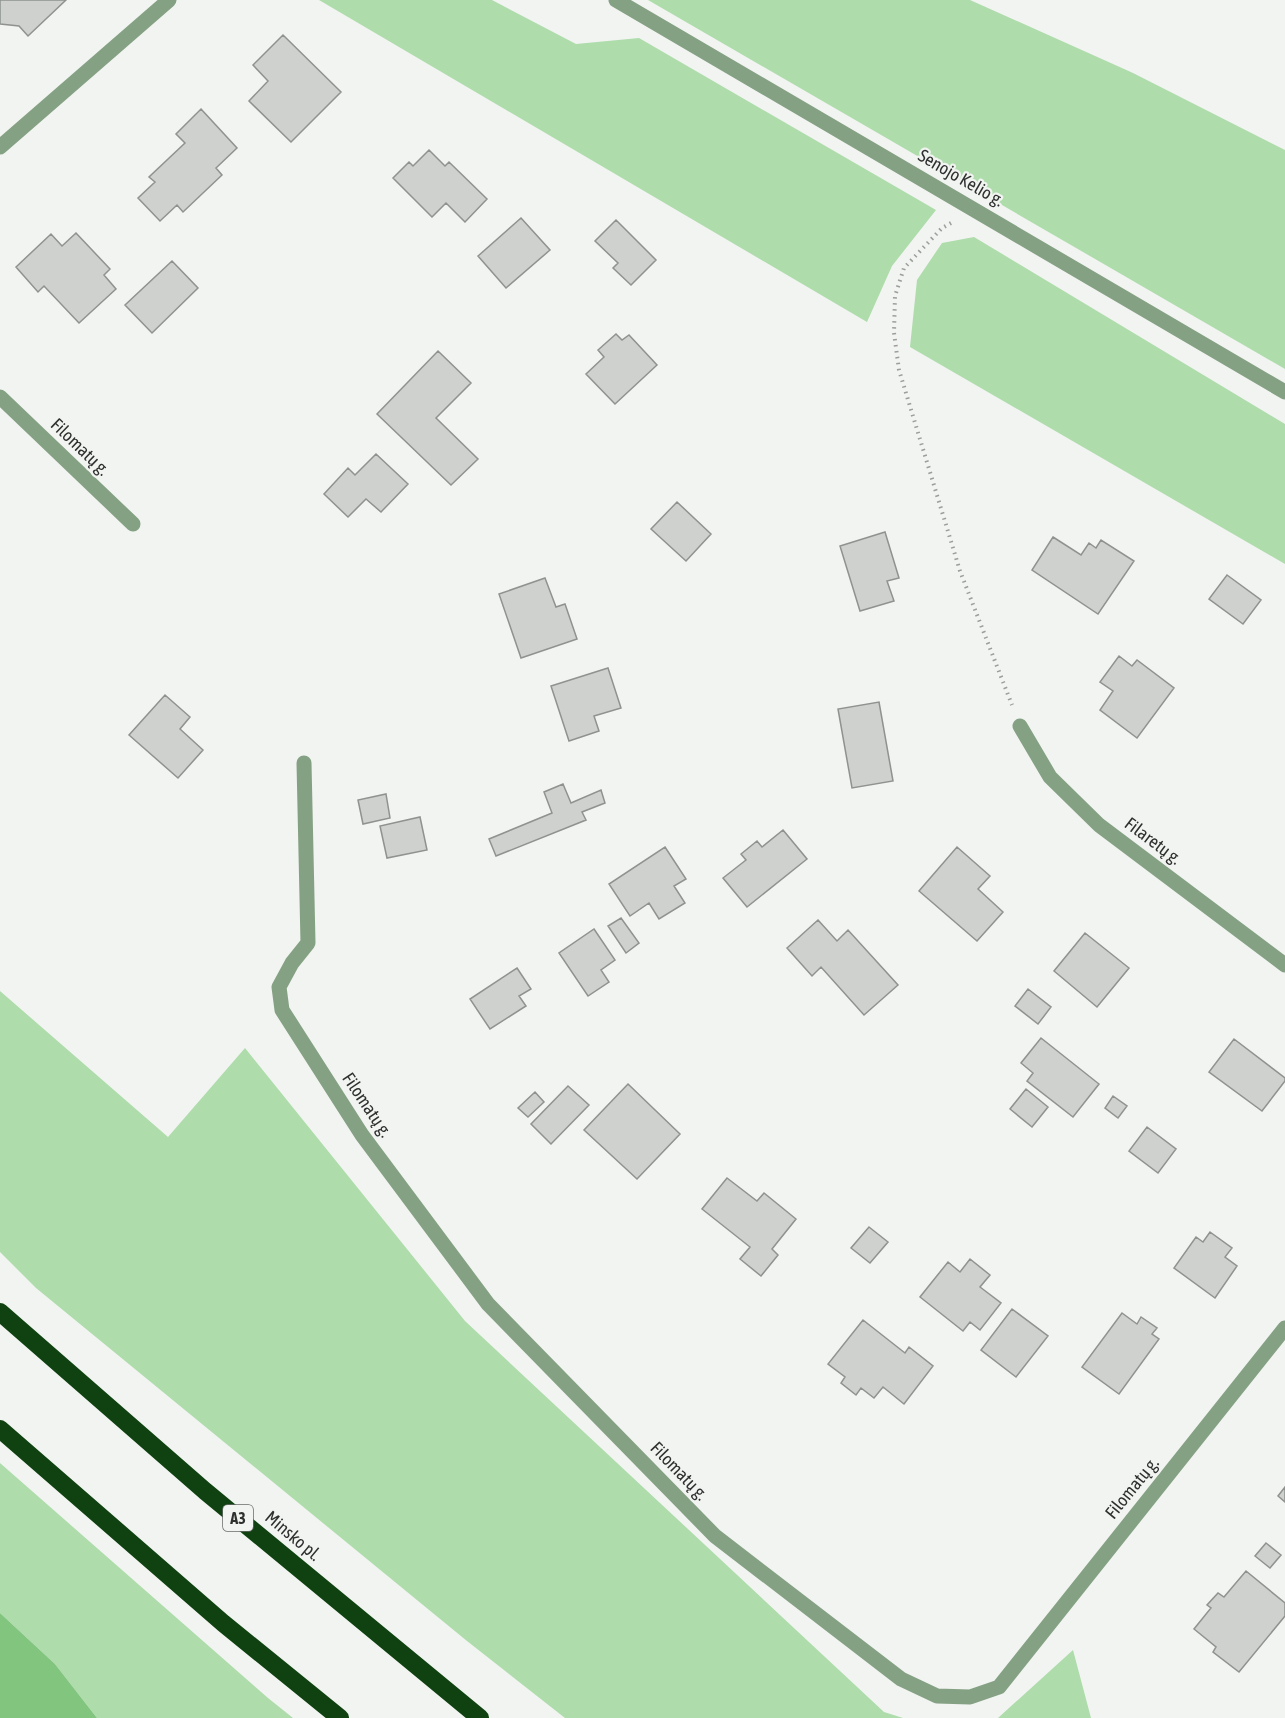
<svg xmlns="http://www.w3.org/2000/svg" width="1285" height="1718" viewBox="0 0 1285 1718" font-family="'Asap Condensed',sans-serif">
<rect width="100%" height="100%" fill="#f1f4f1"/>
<path fill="#aedcab" d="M319 0H492L576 44 639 38 936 210 892 266 867 322Z
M648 0H970L1133 73 1285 150V369Z
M974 237 1285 424V564L910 347 917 280 942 243Z
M0 991 168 1137 245 1048 465 1321 884 1712 903 1718H565L467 1641 36 1288 0 1252Z
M0 1463 268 1698 293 1718H97L55 1664 0 1613Z
M1073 1650 1091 1718H998Z"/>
<path fill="#82c57f" d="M0 1613 55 1664 97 1718H0Z"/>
<path fill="#ced1ce" stroke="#8f928f" stroke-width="1.5" d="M0 0H66L28 36 19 26 0 24Z
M283 35 341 92 291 142 249 101 268 81 253 65Z
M201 109 237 148 216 168 222 175 183 212 177 205 160 221 138 198 155 182 149 177 185 143 176 134Z
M429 150 445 166 449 162 487 199 465 222 446 203 432 217 393 178 409 162 413 166Z
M521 218 550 250 506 288 478 256Z
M616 220 656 260 631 285 613 268 618 263 595 241Z
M76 233 110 269 104 275 116 289 79 323 44 286 38 292 16 267 51 234 62 246Z
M172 261 198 288 152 333 125 305Z
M616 334 622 340 629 335 657 365 615 404 586 374 604 357 598 350Z
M438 351 471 383 436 418 478 459 451 485 377 414Z
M376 454 408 484 381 512 366 499 348 517 324 494 348 468 355 475Z
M677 502 711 534 686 561 651 529Z
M885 532 899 578 887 581 894 601 860 611 840 546Z
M1053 537 1081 555 1089 543 1096 548 1101 540 1134 561 1098 614 1032 570Z
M1227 575 1261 600 1243 624 1209 599Z
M545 578 556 607 565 604 577 639 521 658 499 594Z
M1119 656 1132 666 1137 660 1174 688 1137 738 1100 710 1113 691 1100 682Z
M608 668 621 708 594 716 599 731 569 741 551 686Z
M165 695 190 717 180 729 203 750 178 778 129 735Z
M879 702 893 781 852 788 838 709Z
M563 784 571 803 601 790 605 803 582 812 586 820 496 856 489 839 552 813 544 792Z
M386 794 390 818 363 824 358 800Z
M420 817 427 850 387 858 380 826Z
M783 830 807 859 747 907 723 878 746 860 741 854 757 841 762 847Z
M665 847 686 879 674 886 685 903 659 919 649 903 630 916 609 884Z
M957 847 990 876 978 889 1003 912 977 941 919 891Z
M621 918 639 943 626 953 608 926Z
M818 920 837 941 848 930 898 985 864 1015 821 967 812 976 787 948Z
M594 929 615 960 601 970 609 982 588 996 559 953Z
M1085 933 1129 968 1097 1007 1054 971Z
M517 968 531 989 519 996 526 1006 490 1029 470 999Z
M1028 989 1051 1007 1038 1024 1015 1006Z
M1041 1038 1099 1084 1073 1117 1027 1081 1033 1073 1021 1063Z
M1234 1039 1285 1078V1081L1262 1111 1209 1072Z
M628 1084 680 1134 637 1179 584 1130Z
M568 1086 589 1105 551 1144 531 1124Z
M1026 1089 1048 1107 1032 1127 1010 1109Z
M535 1092 544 1102 528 1117 518 1108Z
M1113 1096 1127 1106 1118 1118 1105 1108Z
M1147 1127 1176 1149 1158 1173 1129 1151Z
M727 1178 757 1201 764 1193 796 1219 772 1249 778 1255 761 1276 740 1259 750 1247 702 1209Z
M869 1227 888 1242 870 1263 851 1248Z
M1210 1232 1232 1248 1225 1257 1237 1266 1215 1298 1174 1268 1196 1237 1203 1242Z
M970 1259 990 1275 980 1287 1001 1303 980 1330 970 1322 963 1331 920 1297 948 1262 960 1272Z
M1012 1309 1048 1336 1016 1377 981 1350Z
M1122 1313 1137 1324 1141 1317 1157 1328 1152 1334 1159 1339 1119 1394 1082 1367Z
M863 1320 905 1353 909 1347 933 1366 904 1404 883 1387 874 1398 861 1388 856 1395 841 1383 845 1377 828 1364Z
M1285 1487V1502L1278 1496Z
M1266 1543 1281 1555 1270 1568 1255 1556Z
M1246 1571 1285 1603V1616L1239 1672 1213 1652 1216 1647 1194 1629 1211 1608 1207 1605 1218 1593 1224 1597Z"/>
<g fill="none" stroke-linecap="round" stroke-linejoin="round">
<path stroke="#9c9e9c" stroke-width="4" stroke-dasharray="1.5 4.5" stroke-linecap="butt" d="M951 223 942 228 904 268 895 296 894 333 899 370 960 571 1012 705"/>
<path stroke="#85a183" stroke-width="15" d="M616 0 1285 392
M0 147 169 0
M0 397 133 524
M1020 726 1050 777 1099 825 1285 965
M304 763 308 943 292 963 279 987 282 1010 362 1135 488 1304 715 1536 901 1679 937 1696 970 1697 999 1687 1285 1328"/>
<path stroke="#0f4210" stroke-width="18" d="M0 1312 205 1491 480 1718
M0 1429 223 1623 340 1718"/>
</g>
<g text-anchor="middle" stroke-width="4.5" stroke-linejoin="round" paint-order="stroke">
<rect fill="#f1f4f1" stroke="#696b69" stroke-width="1.5" x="223" y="1505" width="30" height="26" rx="4.5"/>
<g font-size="16" font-weight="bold" fill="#2f302f">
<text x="238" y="1524">A3</text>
</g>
<g font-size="18" fill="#2f302f" stroke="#f1f4f1">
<text transform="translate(961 178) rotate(30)" y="6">Senojo Kelio g.</text>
<text transform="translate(80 447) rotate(44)" y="6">Filomatų g.</text>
<text transform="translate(1153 841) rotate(37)" y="6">Filaretų g.</text>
<text transform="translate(367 1105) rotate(56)" y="6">Filomatų g.</text>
<text transform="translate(679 1471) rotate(46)" y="6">Filomatų g.</text>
<text transform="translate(1132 1488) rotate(-51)" y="6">Filomatų g.</text>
<text transform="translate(293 1536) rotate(40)" y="6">Minsko pl.</text>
</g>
</g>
</svg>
